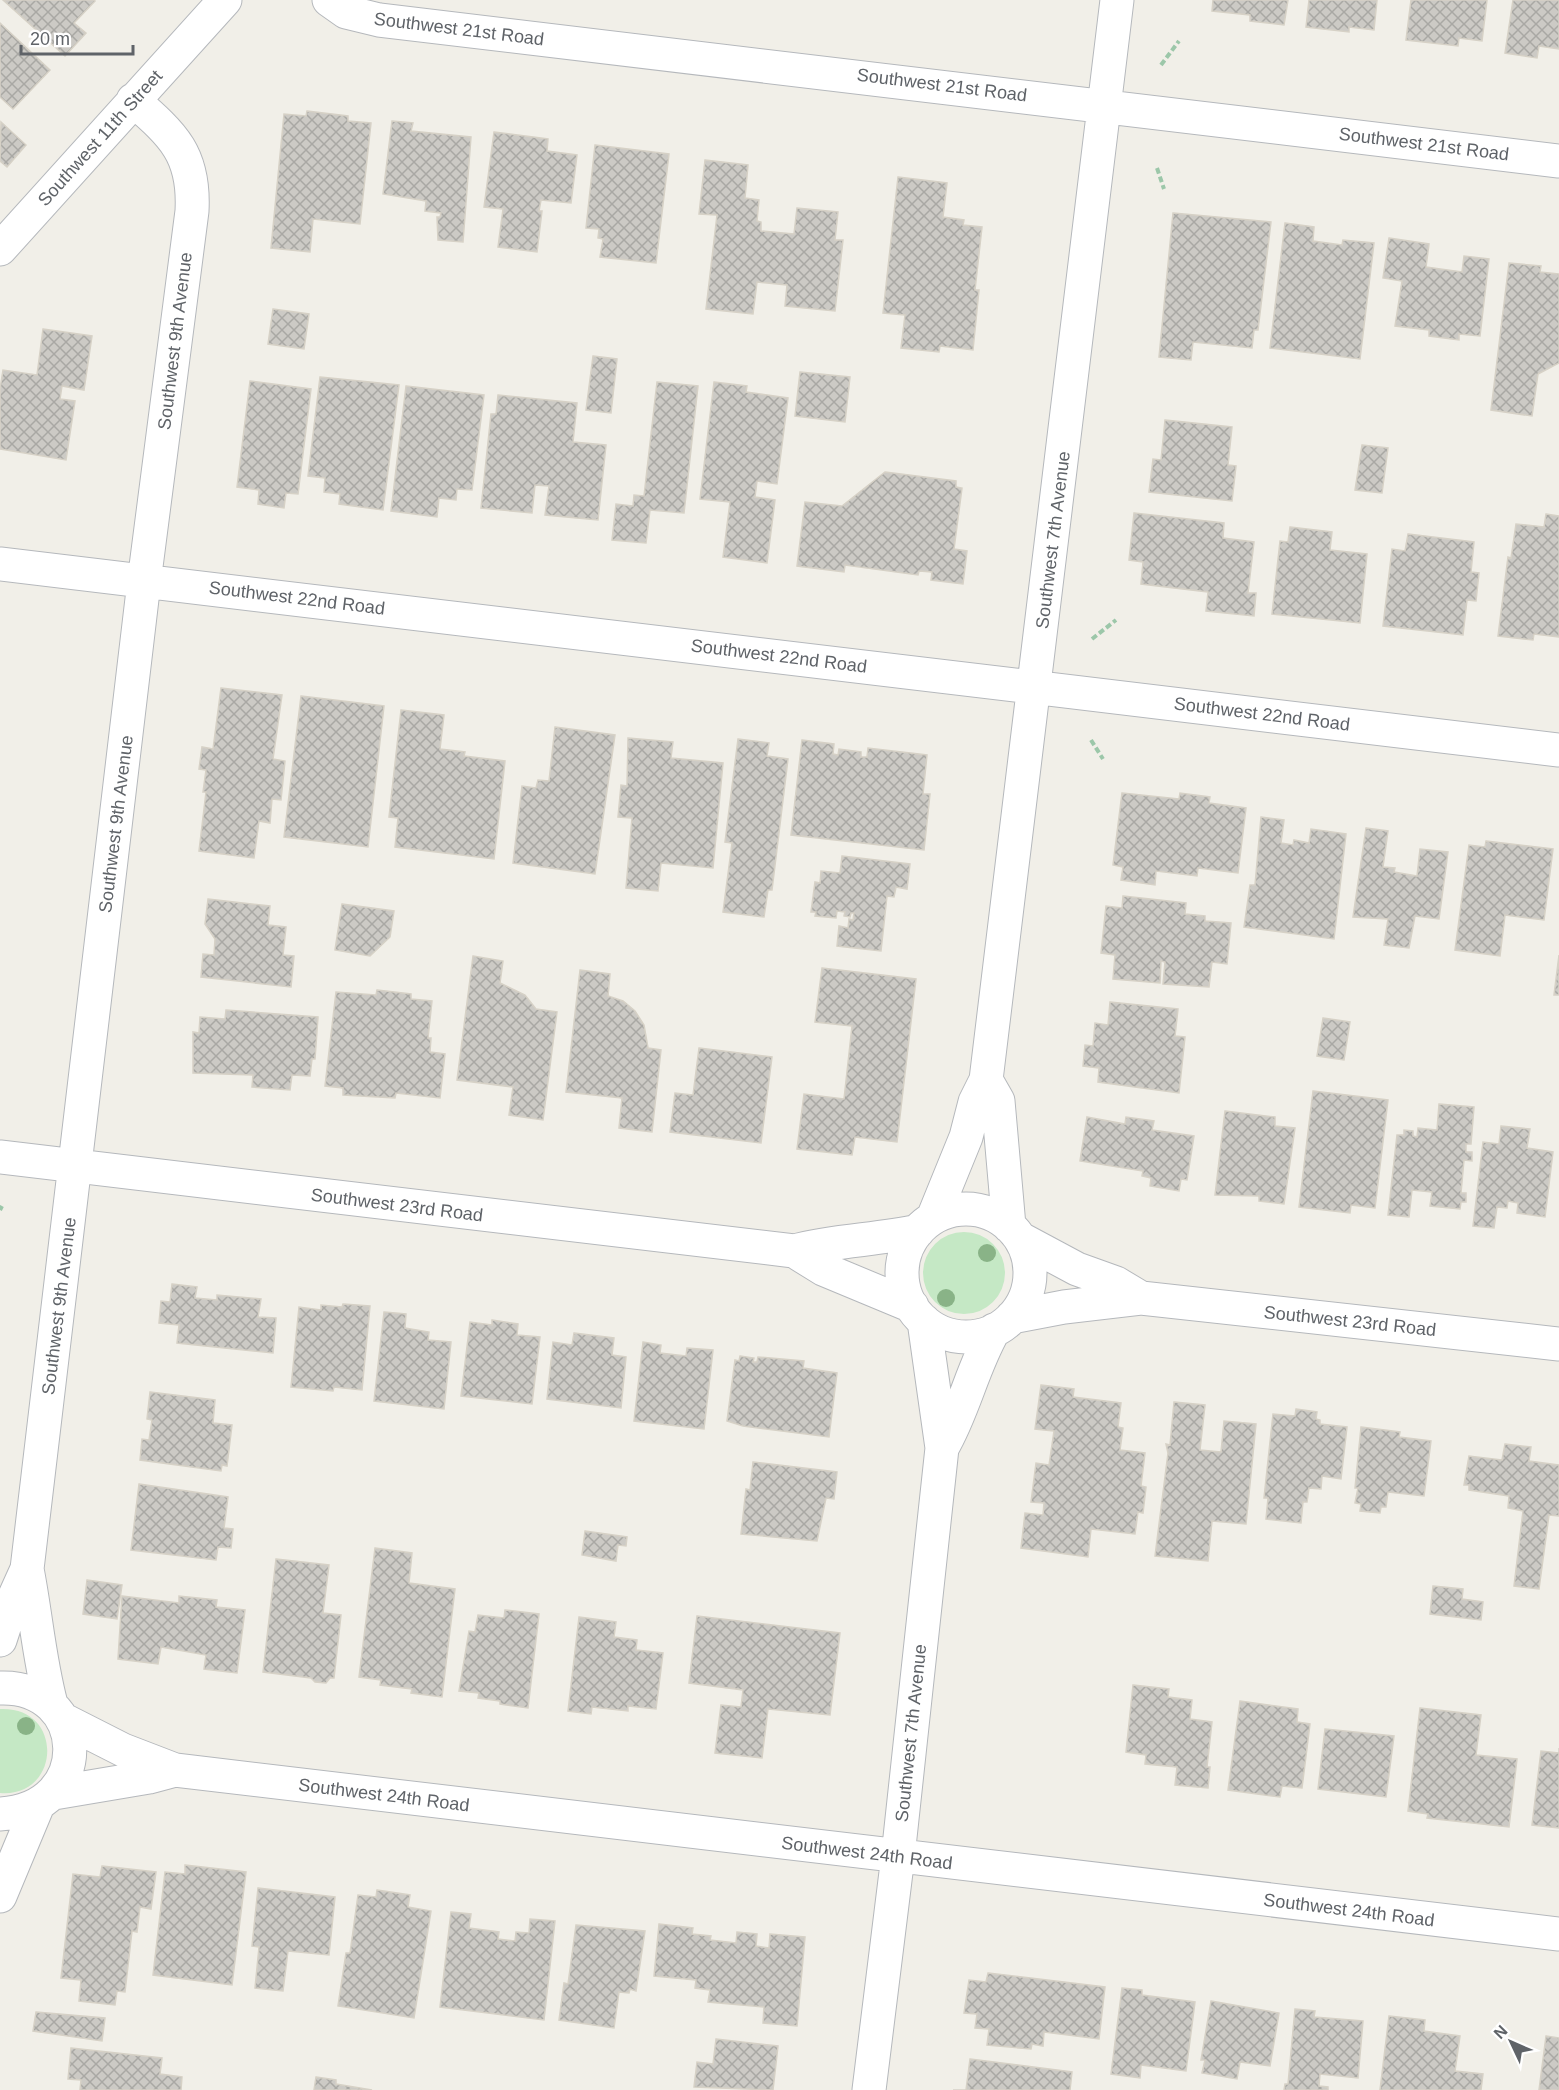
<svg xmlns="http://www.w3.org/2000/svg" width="1559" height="2090" viewBox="0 0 1559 2090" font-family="Arial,sans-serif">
<defs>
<pattern id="building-cross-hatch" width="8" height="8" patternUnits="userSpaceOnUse" patternTransform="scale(1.5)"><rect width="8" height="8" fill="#cccac5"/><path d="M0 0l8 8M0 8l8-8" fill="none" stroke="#a9a8a4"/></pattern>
</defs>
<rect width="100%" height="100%" fill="#f1efe8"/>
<path fill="#c5e8c5" d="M923 1273a41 41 0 1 1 82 0a41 41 0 1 1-82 0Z
M0 1709C65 1706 61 1798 0 1793Z"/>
<path fill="url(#building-cross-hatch)" stroke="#d6d1c6" stroke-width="1.5" d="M3 0H94L95 1 74 23 86 33 65 56Z
M1213 0H1288L1284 25 1250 21V15L1212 11Z
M1309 0H1377L1374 30 1349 27V32L1306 27Z
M1411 0H1487L1482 41 1459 38 1458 46 1406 40Z
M1513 0H1559V49L1539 46 1537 58 1505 53Z
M0 23 50 70 13 109 0 97Z
M307 111 348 116V121L371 123 360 224 313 219 310 252 271 248 284 114 306 116Z
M392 121 413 123 411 131 471 137 463 242 438 240 437 217H440L441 213 425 211 426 201 383 194Z
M1 122 26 145 7 167 0 161Z
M494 132 548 139 547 151 577 155 571 203 541 200 539 211H542L537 252 498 247 503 209 484 207Z
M595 145 669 154 656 263 600 257 603 239 598 238 599 229 586 228Z
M705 160 748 165 745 198 759 200 757 221 761 222V231L794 234 797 208 838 212 835 240H843L835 311 785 306 787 285 757 282 753 314 706 309 717 215 699 214Z
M898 177 947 183 943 217 964 220 963 225 982 227 975 290H979L973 350 940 346 939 352 901 348 905 315 883 313Z
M1173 213 1271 222 1258 330H1254L1252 348 1193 342 1191 360 1159 357Z
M1285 223 1314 227 1313 241 1342 245 1343 240 1374 243 1360 359 1270 348Z
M1389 238 1429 244 1426 267 1462 272 1464 256 1489 259 1480 336 1459 334V340L1429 336V330L1395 326 1402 281 1383 278Z
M1509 263 1541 266 1540 272 1559 274V363L1538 374 1532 416 1491 410Z
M273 309 309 314 304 349 268 344Z
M43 329 92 336 84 390 62 386 60 399 75 401 66 460 0 449V389L3 370 37 375Z
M593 356 617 359 611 413 586 410Z
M800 372 850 377 845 422 795 416Z
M320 377 399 385 383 510 339 504 340 494 324 492 325 478 308 476Z
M250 381 311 389 298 494 286 493 284 508 258 504 259 490 237 487Z
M657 382 698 386 684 513 650 510 646 543 612 540 616 504 633 506 634 495 644 496Z
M714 382 747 386 746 392 788 398 777 484 757 481 755 497 775 500 767 563 723 557 730 502 700 499Z
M406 386 484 395 472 490 457 489 456 500 439 498 437 517 391 511Z
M498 395 577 403 573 442 606 445 598 520 545 515 549 486 535 485 532 513 481 508 491 414H496Z
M1165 420 1232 427 1228 465 1236 466 1232 501 1149 492 1153 459 1161 460Z
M1362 445 1388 448 1382 493 1355 490Z
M885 472 956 481V487L962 488 954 549 967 551 963 584 931 580 932 572 919 571 918 575 845 565 844 572 797 566 805 502 842 506Z
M1134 513 1224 523 1223 538 1254 542 1248 593H1256L1254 616 1206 611 1208 592 1141 584 1143 562 1129 560Z
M1546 514 1559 516V637L1534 634 1533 640 1498 636 1508 557 1511 558 1516 524 1544 527Z
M1290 527 1332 532 1330 550 1367 554 1360 623 1272 614 1280 541 1288 542Z
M1408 534 1474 542 1471 572 1479 573 1476 601 1467 600 1463 635 1383 626 1392 549 1405 551Z
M221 688 282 695 273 759 285 761 281 800 272 799 270 823 259 821 254 858 199 851 206 792H203L206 770 199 769 202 747 213 749Z
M301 696 384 706 368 847 284 837Z
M401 710 444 715 440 749 465 752 464 756 505 761 494 859 395 847 398 818 389 817Z
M555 727 615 735 595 874 513 863 522 786 536 788 538 780 549 781Z
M628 738 673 742 671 758 723 763 713 868 661 863 658 891 626 888 632 818 618 817 621 785 627 786Z
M738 739 769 743 767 756 788 759 772 890H768L764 917 723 912 732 843 725 842Z
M802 740 834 744 833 754 838 755 839 749 861 752V757H867L868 748 927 755 923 794H930L924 850 791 835Z
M1122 793 1179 799 1180 793 1210 797 1209 803 1246 808 1238 873 1198 868 1197 876 1156 871 1155 885 1121 880 1123 867 1113 865Z
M1261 817 1284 820 1281 843 1293 845 1294 840 1309 843 1311 829 1346 834 1334 939 1244 927 1250 885H1255Z
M1366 828 1388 831 1383 867 1395 868 1394 872 1417 876 1420 849 1448 852 1439 919 1415 916 1409 948 1384 945 1388 919 1353 917Z
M1486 841 1553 849 1544 920 1505 915 1500 956 1455 950 1469 845 1485 847Z
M842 856 910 864 907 889 896 887 894 897 887 896 881 951 837 946 839 926 848 928 849 919 853 920 854 913H851L850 917 844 916 845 912 837 911 836 918 815 916 816 912H811L815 882 820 883 821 871 840 873Z
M1123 896 1186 903 1185 914 1205 916V921L1231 923 1227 964 1212 962 1209 987 1163 984 1165 962 1161 961 1160 983 1113 979 1115 955 1101 953 1106 906 1122 908Z
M208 899 270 906 268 925 286 927 283 955 294 956 291 987 201 977 203 954 214 955 215 939 205 924Z
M342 904 394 911 390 937 370 956 335 950Z
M1559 955V995H1554Z
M473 956 503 961 500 983 525 995 536 1009 557 1012 543 1120 509 1115 513 1087 457 1080Z
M822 968 916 979 897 1142 855 1137 852 1155 797 1149 804 1094 844 1099 852 1026 815 1022Z
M580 970 610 974 608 996 623 1001 635 1011 644 1025 648 1048 661 1050 652 1132 619 1128 622 1098 566 1092Z
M377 990 411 994V999L432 1001 428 1038H431L430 1052 445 1054 440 1098 396 1093 395 1098 343 1095V1088L325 1086 336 992 376 995Z
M1110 1002 1178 1009 1175 1036 1185 1037 1179 1093 1098 1082 1099 1068 1083 1066 1085 1045 1093 1046 1095 1023 1108 1025Z
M226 1010 318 1017 315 1059H312L310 1076 292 1075 290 1090 252 1087 253 1075 193 1073V1032L199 1033 200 1017 225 1019Z
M1323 1018 1350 1022 1344 1060 1317 1056Z
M699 1048 772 1057 761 1143 670 1132 675 1093 693 1095Z
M1313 1091 1388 1100 1375 1208 1351 1205 1350 1213 1299 1207Z
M1439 1104 1474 1107 1471 1144H1466V1152H1472V1161L1464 1160 1461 1193H1466V1202H1461L1460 1209 1430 1206 1432 1192 1412 1190 1409 1217 1388 1215 1397 1135H1404V1130L1413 1131V1136L1417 1137 1418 1128 1437 1130Z
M1225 1111 1275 1117V1126L1295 1128 1284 1204 1259 1201V1196L1215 1195Z
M1087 1117 1125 1124 1126 1117 1154 1121 1152 1130 1194 1136 1187 1180 1181 1179 1179 1191 1150 1186 1151 1178 1142 1176 1143 1171 1080 1161Z
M1501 1126 1530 1129 1527 1148 1553 1152 1545 1217 1517 1213 1518 1203 1508 1201 1507 1208 1497 1207 1494 1228 1473 1226 1483 1142 1499 1144Z
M172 1284 197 1287 195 1298 217 1300V1295L261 1299 258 1317 276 1318 273 1353 177 1343 179 1325 159 1323 161 1301 170 1302Z
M343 1304 370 1306 362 1390 334 1387 333 1391 291 1387 299 1307 321 1310V1305L342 1307Z
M384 1312 406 1314 405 1328 429 1332 428 1340 451 1342 444 1409 374 1401Z
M492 1320 518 1324 517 1335 540 1337 532 1404 461 1396 470 1322 492 1325Z
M574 1333 614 1338 612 1355 626 1357 621 1408 547 1399 553 1342 572 1345Z
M643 1342 661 1345 660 1353 686 1356 687 1348 713 1350 704 1429 634 1421Z
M740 1356 754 1358 753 1362H757L758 1357 804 1361 803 1368 837 1373 829 1437 743 1426 727 1421 735 1360 739 1361Z
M1041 1385 1074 1389 1073 1397 1121 1403 1118 1427 1123 1428 1120 1450 1145 1453 1141 1486 1146 1487 1143 1513 1138 1512 1135 1534 1091 1529 1088 1557 1021 1548 1025 1513 1043 1515 1044 1503 1031 1502 1036 1463 1049 1465 1054 1431 1035 1429Z
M150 1392 215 1400 213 1423 232 1425 227 1466 222 1465 221 1471 140 1460 142 1439 149 1440 152 1420 147 1419Z
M1174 1402 1205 1405 1200 1450 1221 1452 1224 1421 1256 1424 1246 1524 1212 1521 1208 1561 1155 1556 1168 1453 1166 1444 1170 1445Z
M1296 1409 1317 1412 1316 1419 1320 1420V1424L1347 1427 1341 1479 1322 1476 1321 1489 1309 1488 1307 1502H1303L1301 1523 1266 1519 1268 1498H1264L1273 1414 1295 1416Z
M1361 1427 1400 1432 1399 1437 1431 1441 1424 1496 1388 1492 1386 1507H1381L1380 1513 1360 1511 1361 1504 1355 1503 1358 1488H1355Z
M1505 1444 1531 1447 1529 1461 1559 1465V1516L1549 1515 1539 1589 1514 1586 1523 1511 1508 1508 1509 1496 1469 1490V1485H1464L1469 1456 1502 1460Z
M753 1462 837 1472 834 1499 826 1498 817 1541 741 1534 746 1489 750 1490Z
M139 1484 228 1497 224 1528 233 1529 231 1548 218 1547 216 1560 131 1550Z
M585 1531 627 1537 626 1546 618 1545 616 1561 582 1555Z
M375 1548 412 1553 409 1583 455 1589 442 1697 411 1693 412 1689 380 1685 381 1680 359 1677Z
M276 1559 329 1565 323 1613 341 1615 334 1678H330L326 1683 315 1682 311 1678 263 1672Z
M87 1580 122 1585 117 1619 83 1614Z
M1433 1586 1463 1589 1462 1599 1483 1602 1481 1620 1430 1614Z
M122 1596 179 1603V1596L217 1600 216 1607 245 1610 237 1673 204 1669 206 1655 161 1647 158 1664 118 1659Z
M505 1610 539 1614 528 1708 500 1704V1701L478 1698 479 1693 459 1691 469 1631 475 1632 478 1615 504 1618Z
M697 1616 840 1633 830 1715 768 1709 762 1758 715 1753 721 1705 741 1707 743 1690 689 1683Z
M579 1617 616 1622 614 1637 637 1640 636 1650 663 1653 656 1709 628 1706V1711L592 1707 591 1714 568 1711Z
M1133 1685 1169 1689 1168 1697 1192 1700 1190 1719 1212 1722 1207 1767H1210L1208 1788 1175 1785 1177 1767 1145 1764 1146 1755 1126 1752Z
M1240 1701 1298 1709 1297 1722 1310 1724 1302 1788 1282 1786 1280 1797 1228 1790Z
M1420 1708 1481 1715 1476 1755 1517 1759 1509 1827 1427 1818 1428 1814 1408 1811Z
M1325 1729 1394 1736 1386 1797 1318 1789Z
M1559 1748V1828L1532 1825 1541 1751 1559 1753Z
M185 1865 246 1872 232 1985 153 1975 165 1872 185 1874Z
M102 1866 156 1872 151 1909 140 1907 137 1932 132 1931 125 1992 117 1991 115 2005 79 2001 81 1980 61 1978 73 1874 100 1877Z
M258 1888 335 1897 329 1955 288 1951 283 1991 255 1988 259 1947 252 1946Z
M377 1890 410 1895 408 1907 431 1911 414 2018 338 2006 346 1953H350L358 1895 376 1897Z
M451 1912 471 1914 469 1928 499 1932 498 1939 515 1941 516 1932 529 1933 530 1919 555 1921 544 2020 440 2007Z
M659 1924 693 1928 692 1934 711 1936 710 1940 736 1943 737 1932 757 1934 756 1946 769 1948 770 1934 805 1937 797 2026 763 2023 764 2007 708 2002 710 1990 695 1988 696 1980 654 1976Z
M576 1925 645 1931 636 1991 630 1989 629 1993 619 1992 614 2028 559 2020 564 1983 568 1984Z
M988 1973 1105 1987 1099 2039 1044 2032 1043 2046 1032 2044 1031 2049 987 2045 989 2029 975 2028 977 2014 964 2013 969 1980 986 1982Z
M1122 1988 1142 1990V1995L1195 2002 1186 2071 1141 2065 1140 2078 1111 2074Z
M1211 2001 1279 2013 1270 2066 1240 2062 1237 2079 1202 2073 1205 2060H1201Z
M1295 2009 1315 2011 1314 2017 1363 2021 1358 2078 1320 2074 1319 2086 1328 2087V2090H1284L1285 2084H1288Z
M36 2012 105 2018 102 2041 33 2031Z
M1389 2016 1425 2020 1424 2031 1460 2036 1455 2071 1483 2074 1481 2090H1380Z
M1546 2036 1559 2038V2090H1539Z
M716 2039 778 2046 773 2090 694 2087 697 2062 713 2064Z
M71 2048 162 2058 160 2074 182 2077 181 2090H80L81 2080 68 2079Z
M970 2059 1072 2072 1070 2090H953H966Z
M316 2077 336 2080V2084L372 2090H314Z"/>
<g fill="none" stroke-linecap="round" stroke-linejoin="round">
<defs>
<path id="minor" d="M329 0 346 12 379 20 1559 161
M0 249 225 0
M0 564 1559 750
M986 1080 998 1101 1009 1226
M0 1157 794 1251C835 1240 877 1240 918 1231
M902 1273a64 64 0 1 1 128 0a64 64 0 1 1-128 0Z
M933 1218 966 1137 975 1102 986 1080 1117 0
M1021 1239 1077 1269 1116 1283 1141 1298
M794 1251 823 1269 912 1306
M1012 1317 1064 1307 1141 1298 1559 1344
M942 1448C964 1411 972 1368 994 1330
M27 1569C36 1615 39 1659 51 1704
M0 1640 13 1600 27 1569 144 582 192 211C195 154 173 135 133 100
M0 1688C90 1685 96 1809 0 1814
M62 1719 123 1750 175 1770 1559 1934
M54 1793 149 1777 175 1770
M0 1896 38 1805
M869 2090 898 1856 942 1448 924 1321"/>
</defs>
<use href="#minor" stroke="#b5b8bc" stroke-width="35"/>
<path stroke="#9cc7a9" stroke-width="4" stroke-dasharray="6 3" stroke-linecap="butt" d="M1161 65 1179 41
M1157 168 1164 189
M1092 639 1116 620
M1091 740 1103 759
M0 1210 2 1206"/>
<use href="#minor" stroke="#fff" stroke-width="33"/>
</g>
<g fill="#89b387">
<circle cx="987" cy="1253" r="9"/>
<circle cx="946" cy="1298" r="9"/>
<circle cx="26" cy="1726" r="9"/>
</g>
<g text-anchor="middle" stroke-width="5" stroke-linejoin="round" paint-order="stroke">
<g font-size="18" fill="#5f6368" stroke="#fff">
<text transform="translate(459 29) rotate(7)" y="6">Southwest 21st Road</text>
<text transform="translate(942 85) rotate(7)" y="6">Southwest 21st Road</text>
<text transform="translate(100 138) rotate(-48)" y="6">Southwest 11th Street</text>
<text transform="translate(1424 144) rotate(7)" y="6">Southwest 21st Road</text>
<text transform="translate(175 341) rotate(-83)" y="6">Southwest 9th Avenue</text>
<text transform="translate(1053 540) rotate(-83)" y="6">Southwest 7th Avenue</text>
<text transform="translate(297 598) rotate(7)" y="6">Southwest 22nd Road</text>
<text transform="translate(779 656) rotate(7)" y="6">Southwest 22nd Road</text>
<text transform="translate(1262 714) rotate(7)" y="6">Southwest 22nd Road</text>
<text transform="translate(116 824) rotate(-83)" y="6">Southwest 9th Avenue</text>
<text transform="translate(397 1205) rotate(7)" y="6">Southwest 23rd Road</text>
<text transform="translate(59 1306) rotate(-83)" y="6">Southwest 9th Avenue</text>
<text transform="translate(1350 1321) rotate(6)" y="6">Southwest 23rd Road</text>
<text transform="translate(911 1733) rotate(-84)" y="6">Southwest 7th Avenue</text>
<text transform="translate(384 1795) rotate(7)" y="6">Southwest 24th Road</text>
<text transform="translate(867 1853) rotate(7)" y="6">Southwest 24th Road</text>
<text transform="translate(1349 1910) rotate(7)" y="6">Southwest 24th Road</text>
</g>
</g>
<g transform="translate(1511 2042) rotate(314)" stroke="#ffffff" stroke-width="4.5" paint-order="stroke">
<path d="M0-4.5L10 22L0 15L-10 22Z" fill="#5f6368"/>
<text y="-9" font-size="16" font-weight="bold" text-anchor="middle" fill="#5f6368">N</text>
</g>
<path d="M21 45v9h112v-9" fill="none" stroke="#5f6368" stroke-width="3"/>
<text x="30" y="45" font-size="18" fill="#5f6368" stroke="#ffffff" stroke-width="4.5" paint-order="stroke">20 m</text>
</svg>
